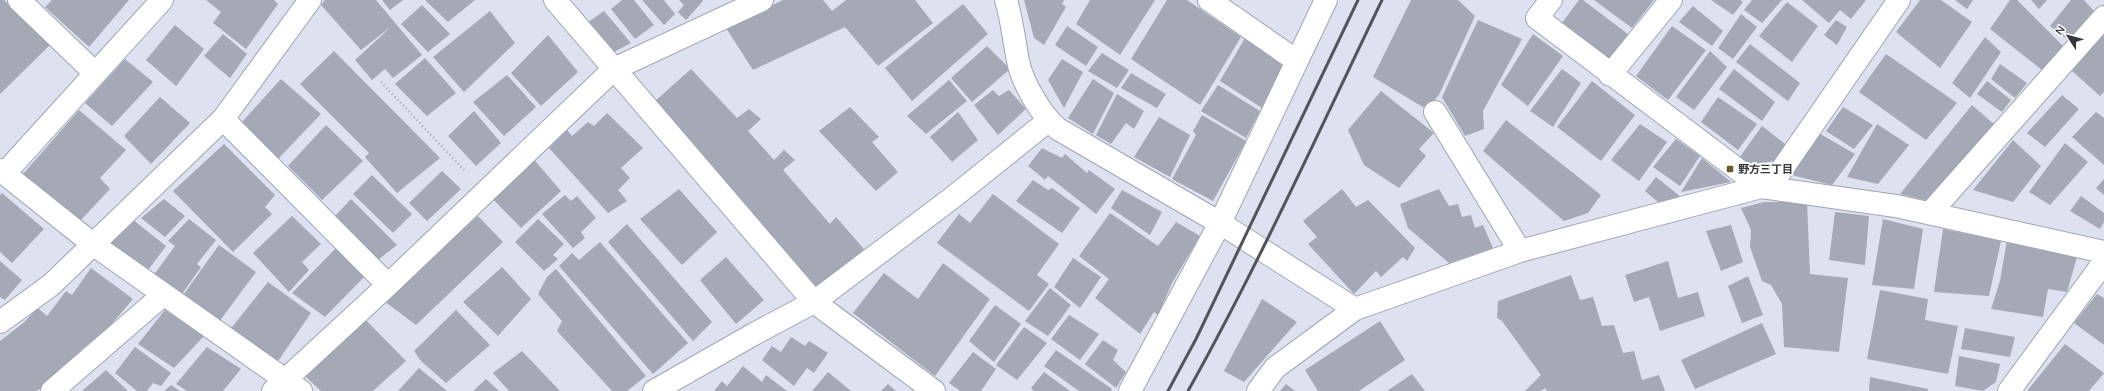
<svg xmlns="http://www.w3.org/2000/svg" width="2104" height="391" viewBox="0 0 2104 391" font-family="Quicksand,'Noto Sans JP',sans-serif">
<rect width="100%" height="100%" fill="#dee2f0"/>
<path fill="#a5a8b5" d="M0 0H4L51 44 0 94Z
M52 0H129L89 47 45 7Z
M206 0H274L278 4 246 49 213 23 221 12Z
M325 0H376L422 55 393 78 385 69 372 80 355 60 392 26 361 50 321 5Z
M382 0H403L390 10Z
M425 0H475L448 22Z
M622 0H634L654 25 635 39 611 9Z
M642 0H664L675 14 664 25Z
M679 0H702L703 1 686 20 678 12 684 5Z
M783 0H823L832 11 846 0H915L933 23 878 66 845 27 753 70 726 28Z
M1024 0H1064L1062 4 1066 7 1044 45 1034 38Z
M1090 0H1155L1120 55 1076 24Z
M1167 0H1187L1241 37 1200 105 1131 59Z
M1411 0H1458L1475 16 1439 95 1426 109 1373 77Z
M1579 0H1583L1629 35 1609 60 1561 24Z
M1594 0H1654L1632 28Z
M1711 0H1740L1743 2 1733 15Z
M1752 0H1782L1762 23 1744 10Z
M1802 0H1866L1851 19 1840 10 1829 23Z
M1920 0H1941L1972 22 1940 68 1896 32Z
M1955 0H1973L1967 9Z
M2010 0H2017L2063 46 2042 70 1990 29Z
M2031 0H2047L2039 9Z
M2071 0H2084L2095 12 2068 40 2050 26Z
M1787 2 1818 26 1792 62 1759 36Z
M963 4 988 34 912 101 885 68Z
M422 5 450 34 428 52 401 24Z
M1693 6 1723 31 1712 46 1679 22Z
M490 11 515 43 464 92 433 57Z
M604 11 631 43 610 54 587 23Z
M1741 14 1757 27 1733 59 1718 48Z
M1478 20 1522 39 1483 111 1484 129 1465 136 1442 97Z
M1836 20 1847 27 1837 45 1824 35Z
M175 25 204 49 176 86 146 60Z
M1067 26 1098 47 1086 66 1055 45Z
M1672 26 1706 50 1668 100 1636 76Z
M2104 33V92L2100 96 2072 71Z
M223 34 247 54 230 78 204 56Z
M1533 34 1563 56 1528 106 1501 85Z
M548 35 578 72 541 106 511 73Z
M1985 37 2001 52 1970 98 1952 83Z
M1245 38 1282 65 1262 108 1220 81Z
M1750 44 1800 83 1788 101 1736 62Z
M987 46 1010 69 972 102 951 78Z
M334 51 440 158 397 193 365 157 369 153 300 84Z
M1710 51 1727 67 1694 110 1676 97Z
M1102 53 1129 70 1117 88 1088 71Z
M1886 54 1957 103 1926 140 1859 92Z
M425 58 456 93 427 116 395 84Z
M125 59 153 82 112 126 85 103Z
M1062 59 1083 72 1064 108 1048 80Z
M2000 64 2027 83 2015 98 1991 79Z
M691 69 737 118 749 109 761 119 748 131 774 160 784 150 795 160 783 170 830 224 836 217 864 249 812 291 654 102Z
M1562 69 1581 83 1553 127 1530 111Z
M1734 69 1775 102 1762 121 1719 89Z
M1131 73 1166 94 1157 108 1121 88Z
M507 75 536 107 504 136 473 102Z
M281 79 321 114 278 159 242 122Z
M1093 79 1114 93 1093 134 1068 118Z
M949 80 967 101 926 134 907 116Z
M1592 81 1635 115 1601 161 1557 127Z
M1987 81 2011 100 2002 112 1977 94Z
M1218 85 1260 111 1246 138 1201 111Z
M993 90 999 96 1009 90 1026 109 998 135 974 105Z
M1381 91 1434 133 1419 149 1426 156 1399 188 1364 165 1348 130Z
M1117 94 1144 111 1134 129 1126 123 1111 144 1096 135Z
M2062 95 2079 109 2045 147 2027 133Z
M160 97 190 123 151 164 124 136Z
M1718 97 1757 124 1738 150 1701 122Z
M1972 105 1996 126 1929 201 1900 194Z
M850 107 879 137 872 142 898 172 876 191 819 131Z
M1843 107 1873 125 1854 149 1826 131Z
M79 110 126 150 100 178 110 189 79 222 23 174Z
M474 111 501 143 476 166 448 136Z
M958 112 978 140 952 162 930 137Z
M2096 112 2104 118V165L2072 137Z
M607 113 643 148 621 168 630 178 618 190 627 201 608 213 549 148 567 130 572 136 588 122 594 126Z
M1202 115 1246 141 1213 201 1172 179 1196 135 1193 131Z
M1159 117 1190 135 1170 177 1134 157Z
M1506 120 1601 195 1588 213 1564 221 1483 151Z
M1640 124 1667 142 1639 181 1611 160Z
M1877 124 1909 145 1878 184 1847 177Z
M326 125 363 161 322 200 288 166Z
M1762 126 1785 144 1778 160 1753 166 1739 158Z
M1817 132 1855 154 1832 185 1787 174Z
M1676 139 1700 156 1680 186 1653 167Z
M2013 140 2041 166 2013 202 1973 190Z
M2065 143 2088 162 2050 205 2029 192Z
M224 144 275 195 265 207 272 214 233 252 173 191Z
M1042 148 1062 158 1065 154 1087 173 1089 170 1115 189 1096 214 1048 176 1045 180 1028 166Z
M531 156 561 191 521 228 490 196Z
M1702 158 1731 182 1681 192Z
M442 171 461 189 427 221 409 203Z
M372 175 412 214 393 233 353 194Z
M1656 177 1681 197 1658 202 1645 191Z
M2104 179V195L2096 188Z
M1033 180 1048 190 1052 188 1080 208 1062 233 1016 201Z
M679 189 717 232 682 265 640 219Z
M1342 189 1356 207 1368 200 1415 248 1407 261 1403 257 1381 277 1376 271 1354 294 1308 244 1317 237 1303 221Z
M1439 189 1449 206 1458 204 1462 217 1471 215 1475 228 1483 225 1493 248 1449 263 1408 228 1400 204Z
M1122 190 1162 212 1150 235 1111 208Z
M2 193 44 229 12 263 0 252V195Z
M993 194 1059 244 1037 275 1049 284 1029 311 937 243 959 214 970 223Z
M565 195 571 201 577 196 596 218 581 232 585 238 573 248 542 214Z
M2081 196 2104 213V222L2100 229 2070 211Z
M164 199 185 216 165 237 141 218Z
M351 199 397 245 378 260 335 216Z
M1764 202H1807L1810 274 1848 278 1839 352 1784 347 1782 304 1771 285 1762 281 1750 247 1751 230 1741 208Z
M1835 212 1869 216 1865 265 1829 260Z
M1110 213 1158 246 1176 222 1200 236 1172 283 1158 315 1154 312 1140 334 1095 298 1109 279 1079 256Z
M292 216 321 244 302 262 309 270 289 292 253 253Z
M478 216 503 242 416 325 384 301Z
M132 219 166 246 145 274 104 244Z
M189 219 216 240 197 264 201 267 182 294 153 276 175 246 168 241Z
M538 219 564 244 553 255 558 259 544 271 515 242Z
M1883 219 1923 229 1914 289 1872 285Z
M627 224 712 322 693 341 608 242Z
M1731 225 1743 262 1721 271 1706 231Z
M1943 229 2001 241 1989 296 1934 292Z
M2007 240 2077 257 2067 292 2048 289 2043 317 1991 309 2000 281Z
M600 242 688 343 653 374 559 266 572 253 579 260Z
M219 245 256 272 216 326 181 298Z
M339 245 367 274 325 317 292 293Z
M726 257 764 300 736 324 700 280Z
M1073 258 1101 277 1080 308 1054 287Z
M0 261 22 280 5 300 0 297Z
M1668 261 1678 298 1698 292 1705 316 1660 331 1649 297 1634 302 1625 275Z
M943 263 990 299 935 376 853 313 884 273 918 299Z
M502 267 531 299 498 336 463 302Z
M91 268 133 299 109 327 82 349 62 372 37 391H0V341L22 324 38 308 47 316 66 291 72 295Z
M556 269 646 376 627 391H612L557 331 562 321 538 294 547 277Z
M1571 275 1580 300 1593 297 1602 326 1614 325 1623 353 1634 351 1642 380 1659 375 1665 391H1547L1545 388 1541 391H1525L1541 375 1502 321 1497 318 1498 301Z
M1748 276 1763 315 1742 323 1728 286Z
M268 282 311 313 276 364 229 331Z
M1050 288 1071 305 1048 336 1025 321Z
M1880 290 1928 299 1925 320 1958 326 1948 374 1867 359Z
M2097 294 2104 298V345L2074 323Z
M1262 299 1297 322 1244 382 1224 371Z
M995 305 1021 324 994 362 969 341Z
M165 310 204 336 174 368 138 344Z
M456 310 490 345 446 383 421 361 414 351Z
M1069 315 1099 334 1080 360 1051 339Z
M362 316 406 361 373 391H321L305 376Z
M1380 321 1405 360 1359 391H1318L1305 370Z
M1762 323 1776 354 1695 389 1681 360Z
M1024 327 1047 343 1017 380 996 365Z
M1965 328 2015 337 2010 357 1961 349Z
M791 337 805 346 809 341 828 353 814 373 807 368 794 386 762 360 772 346 781 352Z
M1103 340 1118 350 1113 360 1126 372 1116 388 1085 364Z
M2065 344 2104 373 2089 391H2027Z
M135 347 171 373 161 386 153 383 147 391H137L115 373Z
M207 347 241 369 223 391H187L176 384Z
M1056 350 1112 389 1111 391H1079L1044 366Z
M522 351 560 391H509L493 373Z
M973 352 996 369 981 391H960L949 383Z
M1959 356 2000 364 1996 382 1983 391 1955 386Z
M743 366 762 382 766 375 787 391H714L722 381 727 386Z
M419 368 447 391H398Z
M106 370 128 391H82Z
M828 372 851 391H812Z
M1044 372 1070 391H1034L1031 388Z
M1412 374 1425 391H1387Z
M1870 377 1928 389V391H1869Z
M486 379 499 391H473Z
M888 384 896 391H881Z
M1286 384 1295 391H1280Z
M171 385 180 391H164Z"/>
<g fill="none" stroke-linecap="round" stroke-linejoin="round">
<defs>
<path id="minor" d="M19 0 95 73
M555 0 814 302 934 391
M1006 0C1012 20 1014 40 1018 61 1022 82 1041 115 1058 129L1220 223 1355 309
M1209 0 1297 61
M1551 0 1537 18 1761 187
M1610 75 1671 0
M1435 112 1520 251
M223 119 388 285
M0 170 94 245 301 391
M4 174 162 0
M1769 188 1899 0
M1930 213 2104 17
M0 322 51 285 223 119 310 0
M52 391 163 295
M273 391 388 285 614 69 762 0
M654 391 754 334 814 302 952 198 1048 121
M1130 391 1220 223 1326 0
M1258 391 1275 368 1355 309 1520 251 1761 187 1896 206 2104 252
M2009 391 2104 262"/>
</defs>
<use href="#minor" stroke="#a0a4b1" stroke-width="24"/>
<path stroke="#9fa3ad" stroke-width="2.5" stroke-dasharray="1 3" stroke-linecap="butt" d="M381 82 466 172"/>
<use href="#minor" stroke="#fff" stroke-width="22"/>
<path stroke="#52545b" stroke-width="3" d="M1168 391 1196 339 1358 0
M1188 391C1259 264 1319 131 1382 0"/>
</g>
<rect fill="#6c5d2b" stroke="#fff" stroke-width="1.5" x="1726" y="165" width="8" height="8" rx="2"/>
<g text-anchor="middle" stroke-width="4" stroke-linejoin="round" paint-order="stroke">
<g font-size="11" font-weight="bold" fill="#34363b" stroke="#fff" text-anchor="start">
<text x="1738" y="173">野方三丁目</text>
</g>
</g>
<g transform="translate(2068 36) rotate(306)" stroke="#ffffff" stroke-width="3" paint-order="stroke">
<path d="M0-3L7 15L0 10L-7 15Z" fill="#34363b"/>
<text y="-6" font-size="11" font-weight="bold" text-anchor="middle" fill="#34363b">N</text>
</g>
</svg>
